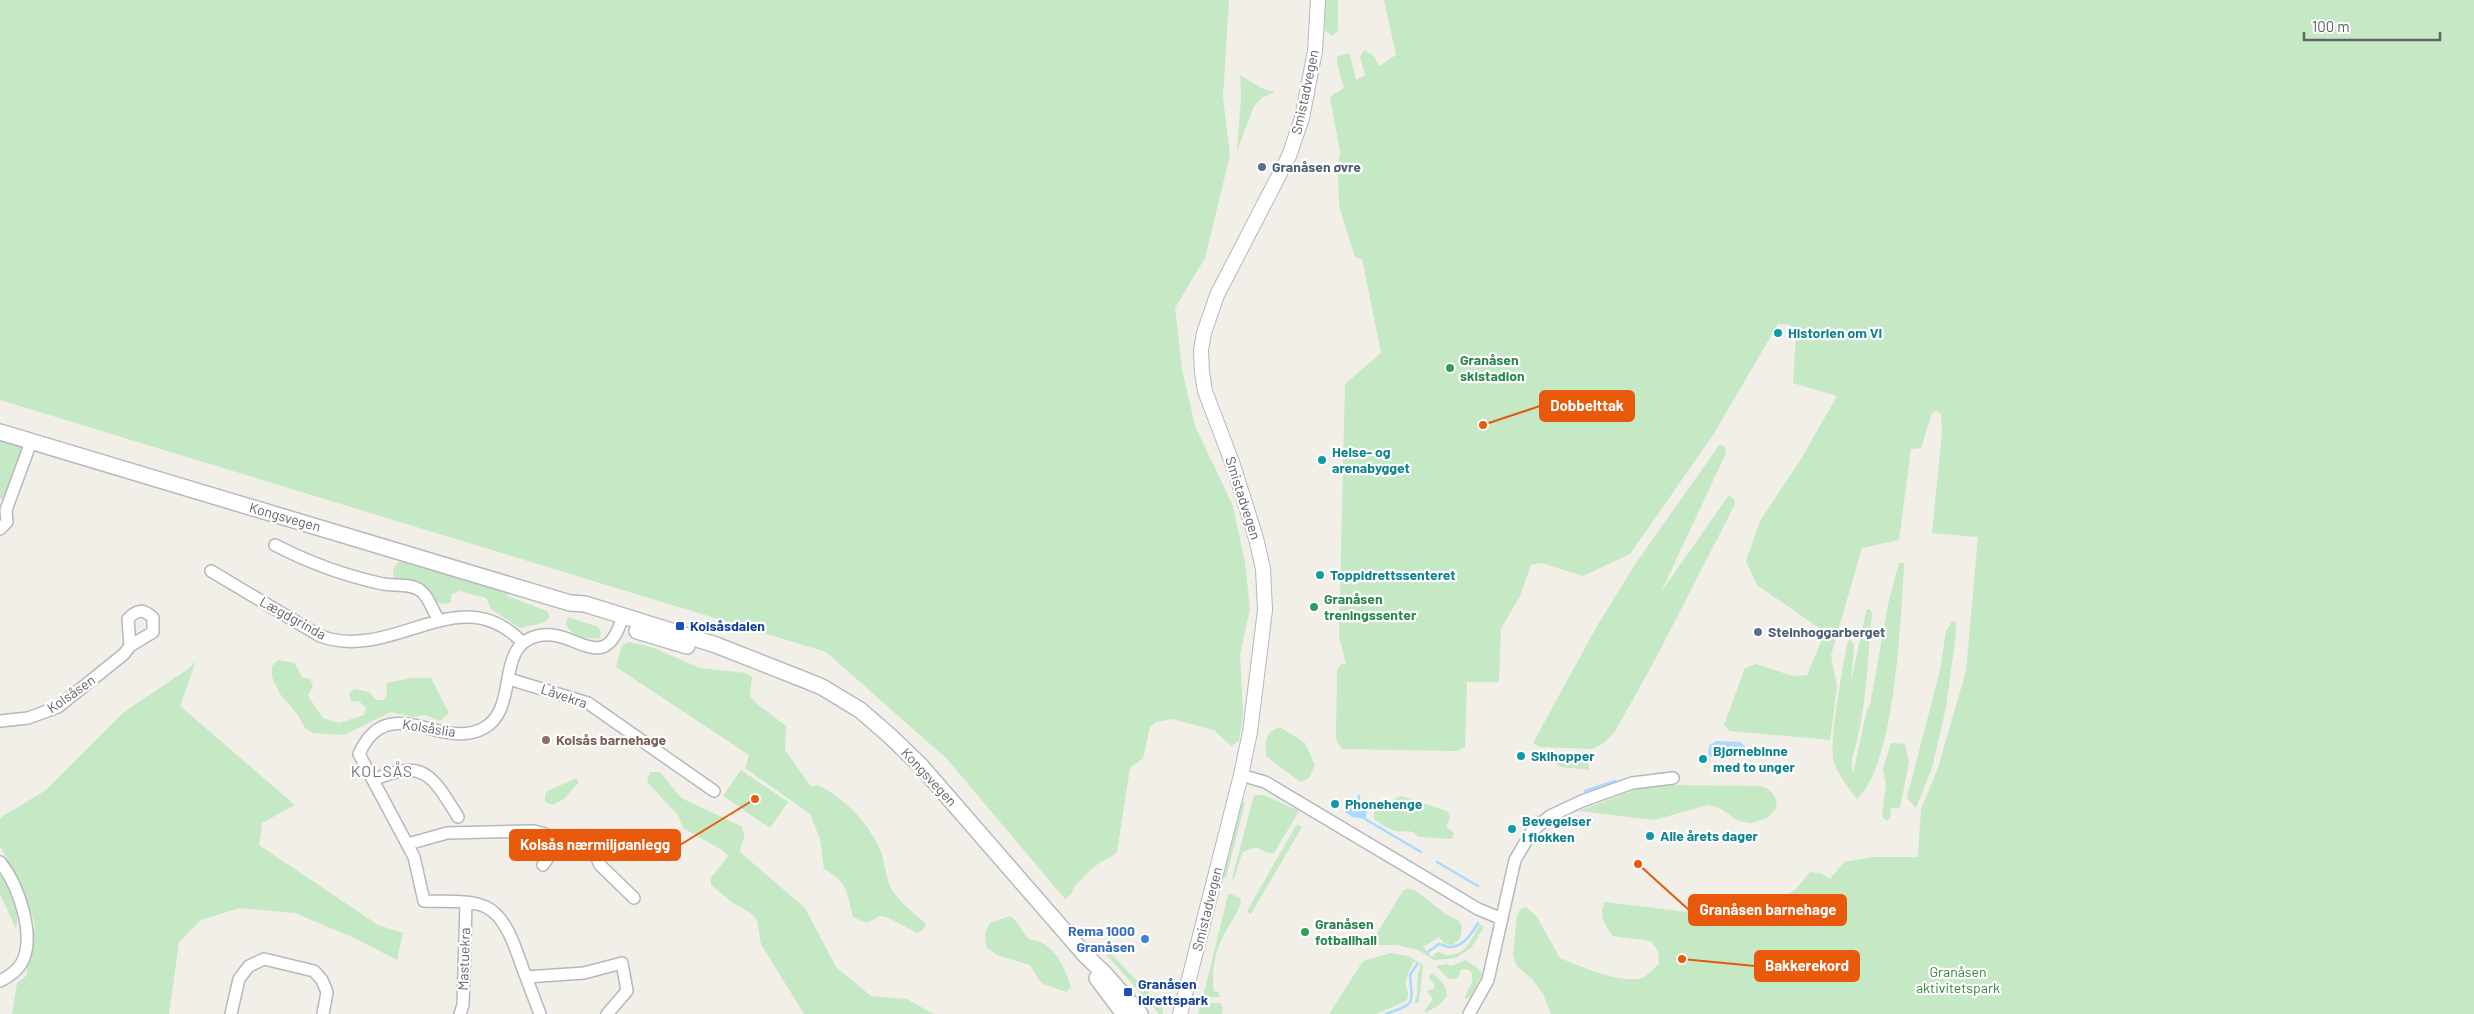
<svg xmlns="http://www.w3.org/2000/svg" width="2474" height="1014" viewBox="0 0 2474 1014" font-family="Barlow,sans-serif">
<rect width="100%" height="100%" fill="#f1efe8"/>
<path fill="#c5e8c5" d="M0 0H1229L1223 97 1230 155 1205 258 1175 308 1182 369 1195 426 1233 506 1245 563 1250 609 1240 655 1243 714 1239 741 1231 746 1214 730 1172 719 1156 722 1150 727 1143 758 1130 768 1117 852C1112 858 1107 858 1101 862 1093 867 1073 885 1072 893L1065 899 947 759 826 652 0 400Z
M1324 0H1338V31L1332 36 1325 31Z
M1384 0H2474V1014H1551L1543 994 1533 980 1517 966 1513 956 1517 915 1520 910 1526 907 1537 917 1560 958C1579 966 1625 986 1644 977 1649 974 1654 968 1659 964L1658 951 1651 941 1613 936C1605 926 1598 915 1605 902L1696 913 1729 911 1776 903 1796 889 1810 872 1820 873 1830 879 1844 862 1873 857H1918L1921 809 1938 768 1966 671 1978 537 1932 533 1942 432 1941 414 1936 411 1932 413 1921 448 1911 449 1899 540 1862 548 1831 655 1837 687 1830 740 1730 731 1724 725 1745 668 1756 664 1793 676 1807 675 1825 632 1757 585 1746 561 1760 521 1801 459 1837 396 1793 383 1796 334 1790 325 1778 324 1713 435 1630 554 1583 576 1542 563 1531 565 1520 596 1501 629 1499 682H1467L1465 747 1457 751 1342 749 1337 742 1336 738 1337 669 1341 664H1346L1339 636 1345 384 1381 353 1362 259 1355 257 1339 206 1338 166 1340 152 1330 97 1344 88 1337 63V57L1348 53 1350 55 1356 80 1365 75 1360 57 1364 50 1374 56 1379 66 1396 55Z
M1240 75 1261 88 1275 92 1263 97 1254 106 1237 151 1241 98Z
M0 437 24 446 5 498 0 499Z
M1720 444 1725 447 1726 453 1661 592 1729 495 1734 499 1735 504 1657 656 1616 730 1605 742 1593 749 1540 747 1533 743 1597 626 1636 563Z
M398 562H405L504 592 510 597 547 611 550 618 543 623 520 628 491 609 486 598 459 591 452 594 450 603 443 604 432 600 428 588 420 584 394 580 393 570Z
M1899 563H1904V569C1900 624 1896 762 1857 799 1849 788 1839 776 1834 763 1828 742 1843 669 1847 644L1850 639 1854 645 1851 681 1866 612 1867 609H1870L1872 613C1868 654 1867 696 1858 736 1856 749 1849 759 1853 773L1867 710 1870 705 1889 600Z
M568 617 598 627 601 633 600 638C586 639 574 638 566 625Z
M1952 621 1956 622V634L1946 707 1932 768 1916 808 1907 798 1940 670 1946 631Z
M629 642 651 647 700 668 746 673 752 677 750 696 756 703 786 726 785 750 811 787 818 785C846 799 871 825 882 855 885 865 886 878 891 888 899 903 913 912 926 924L922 931 917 933 889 918 880 916 866 923 853 917C847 893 848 882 824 869L820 839 810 814 745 768 749 755 616 667 622 645Z
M278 660 295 663 302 677 310 679 313 685 308 696 323 718 339 723 364 715 366 708 359 701 352 702 349 694 354 689 369 692 376 700H384L387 695 386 683 412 678H431L449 713 440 721 425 715 413 717 391 712 344 735 313 733 305 728 298 715 280 694 272 677V666Z
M196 661 180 706 295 805 262 823 259 845 378 925 403 933 397 960 352 937 295 913 240 908 201 920 179 942 169 1014H12L17 983 26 976 35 925 22 887 0 846V818L46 790 124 712 188 669Z
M1280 727 1305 743 1315 765 1309 778 1300 782 1266 756C1265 741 1265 732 1280 727Z
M1891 743 1905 744 1909 762 1900 808H1891L1890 818 1886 821 1882 816 1886 785 1883 769Z
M1546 755 1588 757 1589 770 1562 767 1545 758Z
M741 770 788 802 770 828 723 796Z
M650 772H660L681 798 741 826C748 837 741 841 740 852L805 908 836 967 871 996 907 999 933 1014H804L761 944 757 920 752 914 733 903 711 885V878L728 856 722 850 683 828 678 815 647 782Z
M576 778 579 782 564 799 553 805 545 802V794L548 791Z
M1660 785 1760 786C1772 789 1778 797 1776 809L1767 818 1751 823 1739 821 1719 808 1708 805 1654 820 1579 811 1634 790Z
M1254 795H1264L1299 811 1274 853C1261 855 1261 841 1242 853L1234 879H1232Z
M1401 796 1447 811 1450 817 1446 826 1454 833 1452 839 1418 837C1411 828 1406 833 1396 831 1390 830 1380 823 1374 819V809Z
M1240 801 1245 803 1226 878 1221 877Z
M1297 824 1302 827 1251 914 1247 911Z
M0 872C14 890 20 906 16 929L0 894Z
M1406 889 1415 890 1444 913 1459 921 1462 927 1460 939 1452 945 1445 944 1439 937 1423 947 1432 957 1437 952C1441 952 1444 955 1448 955 1466 956 1473 937 1479 925H1481L1484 927 1471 948 1456 958 1434 960 1418 950 1397 945H1375L1374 938 1403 891Z
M1231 894 1240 898 1241 902C1238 912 1231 922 1226 931 1215 949 1211 972 1214 991L1218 992 1220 997H1203L1228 895Z
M1010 916C1019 922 1021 932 1030 940 1051 939 1067 969 1071 988L1066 992 1041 983 1030 965 997 955 986 947 985 933 990 923Z
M1100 943 1162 1006 1163 1014H1159L1098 945Z
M1391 953 1408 956 1423 965 1419 1002 1414 1003C1421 989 1413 982 1421 966L1414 961C1410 969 1406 975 1406 985 1407 991 1410 994 1406 1001L1376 1014H1329L1363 961Z
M1465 960 1478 968 1482 974 1471 996 1466 999 1465 996 1472 982V973L1469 970 1461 969 1458 978 1449 979 1436 966 1447 964 1451 966Z
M1433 973 1445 986 1447 996 1438 1006 1425 1013V1010L1433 999 1427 991 1434 989V983L1429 979 1430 974Z
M1201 1003H1220L1223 1008 1222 1014H1198Z"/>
<path fill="#aadaff" d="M1716 741 1740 742 1745 746V750L1723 758 1710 757 1708 753 1709 746Z
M1350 800 1365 804 1367 812 1365 819 1352 817 1345 812 1346 803Z"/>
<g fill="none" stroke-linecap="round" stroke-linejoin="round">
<path stroke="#aadaff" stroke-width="2.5" d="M1585 791 1615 781
M1358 801 1359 796
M1365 819 1421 852
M1437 862 1478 886
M1428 952 1439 944C1444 944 1445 948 1451 947 1464 946 1472 933 1478 923
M1386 1014C1417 1003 1412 1004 1410 975L1417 964"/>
<defs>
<path id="minor" d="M0 529 7 522 6 510 31 442
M275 545C308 562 346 576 383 584 395 586 411 583 421 591 430 598 432 611 439 620
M211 571 320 636C394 663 459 577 522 642
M509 679 588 703 714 791
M0 721 28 718 58 707 124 654 130 646 153 632V618C144 609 137 609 128 619L130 646
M1241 775 1265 782 1478 909 1502 919
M373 780C424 758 432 775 458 817
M408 844 447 833 534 831 545 834 556 846 579 843 586 845 594 851 600 865 634 898
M0 862C18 884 37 937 21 964 16 972 8 977 0 981
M543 865 556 846
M526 977C517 955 509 918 486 907 469 899 443 902 424 901L414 857 359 754C388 689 441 752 484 728 520 708 494 647 537 636 575 626 604 680 623 616
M231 1014 239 979 249 966 264 959 314 971 322 980 327 992 323 1014
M460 1014 463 1005 466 903
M540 1014 526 977 584 973 622 963 627 991 607 1014
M1469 1014 1488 980 1515 860 1532 831 1550 816 1582 801 1632 783 1673 778"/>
<path id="tertiary" d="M1180 1014 1241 775 1250 732 1265 610 1263 569 1256 538 1233 465 1205 391 1202 372 1201 350 1204 333 1217 295 1289 156 1302 118 1315 51 1318 0"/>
<path id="secondary" d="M0 432 570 603 585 604 716 645 800 678 822 687 860 710 890 736 921 766 1086 956 1104 973 1140 1014
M637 631 687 646
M1097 978 1124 1014"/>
</defs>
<use href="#minor" stroke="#b5b8bc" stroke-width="14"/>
<use href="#tertiary" stroke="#b5b8bc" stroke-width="16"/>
<use href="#secondary" stroke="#b6babf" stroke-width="18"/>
<use href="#minor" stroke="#fff" stroke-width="11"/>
<use href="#tertiary" stroke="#fff" stroke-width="14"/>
<use href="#secondary" stroke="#fff" stroke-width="15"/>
</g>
<g fill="#5c6f8a" stroke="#fff" stroke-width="2">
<circle cx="1262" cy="167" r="5"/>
<circle cx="1758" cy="632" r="5"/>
</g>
<g fill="#0f9aa8" stroke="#fff" stroke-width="2">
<circle cx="1778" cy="333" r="5"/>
<circle cx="1322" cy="460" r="5"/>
<circle cx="1320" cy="575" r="5"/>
<circle cx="1521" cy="756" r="5"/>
<circle cx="1703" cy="759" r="5"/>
<circle cx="1335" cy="804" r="5"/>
<circle cx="1512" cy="829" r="5"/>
<circle cx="1650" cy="836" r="5"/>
</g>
<g fill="#2e9e5b" stroke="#fff" stroke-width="2">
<circle cx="1450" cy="368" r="5"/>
<circle cx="1314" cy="607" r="5"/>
<circle cx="1305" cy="932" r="5"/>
</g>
<g fill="#1a4fb4" stroke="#fff" stroke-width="2">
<rect x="675" y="621" width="10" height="10" rx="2.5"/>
<rect x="1123" y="987" width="10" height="10" rx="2.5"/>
</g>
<circle fill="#8d6e63" stroke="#fff" stroke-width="2" cx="546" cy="740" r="5"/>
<circle fill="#3f7fe0" stroke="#fff" stroke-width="2" cx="1145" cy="939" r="5"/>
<g text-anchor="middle" stroke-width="4.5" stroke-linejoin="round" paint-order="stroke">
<g font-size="14" fill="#5f6368" stroke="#fff">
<text transform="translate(1305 92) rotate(-78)" y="5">Smistadvegen</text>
<text transform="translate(1243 498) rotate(72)" y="5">Smistadvegen</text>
<text transform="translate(285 517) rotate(16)" y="5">Kongsvegen</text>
<text transform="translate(293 618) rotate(29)" y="5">Lægdgrinda</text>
<text transform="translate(71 694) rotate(-35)" y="5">Kolsåsen</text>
<text transform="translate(564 696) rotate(19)" y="5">Låvekra</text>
<text transform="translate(429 728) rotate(9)" y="5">Kolsåslia</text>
<text transform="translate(929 777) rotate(47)" y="5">Kongsvegen</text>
<text transform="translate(1207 909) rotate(-76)" y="5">Smistadvegen</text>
<text transform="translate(464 959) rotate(-88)" y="5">Mastuekra</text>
</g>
<g font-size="14" font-weight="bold" fill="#4e5e75" stroke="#fff" text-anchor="start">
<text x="1272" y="172">Granåsen øvre</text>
<text x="1768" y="637">Steinhoggarberget</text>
</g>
<g font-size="14" font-weight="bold" fill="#0d838f" stroke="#fff" text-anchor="start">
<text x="1788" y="338">Historien om VI</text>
<text x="1332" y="457">Helse- og<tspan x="1332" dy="16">arenabygget</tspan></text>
<text x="1330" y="580">Toppidrettssenteret</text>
<text x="1713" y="756">Bjørnebinne<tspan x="1713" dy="16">med to unger</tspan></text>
<text x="1531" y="761">Skihopper</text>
<text x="1345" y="809">Phonehenge</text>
<text x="1522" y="826">Bevegelser<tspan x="1522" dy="16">i flokken</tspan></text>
<text x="1660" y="841">Alle årets dager</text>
</g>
<g font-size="14" font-weight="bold" fill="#27864d" stroke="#fff" text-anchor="start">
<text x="1460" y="365">Granåsen<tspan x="1460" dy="16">skistadion</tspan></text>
<text x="1324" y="604">Granåsen<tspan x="1324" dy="16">treningssenter</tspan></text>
<text x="1315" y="929">Granåsen<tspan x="1315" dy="16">fotballhall</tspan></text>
</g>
<g font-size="14" font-weight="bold" fill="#164399" stroke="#fff" text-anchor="start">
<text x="690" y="631">Kolsåsdalen</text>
<text x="1138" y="989">Granåsen<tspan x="1138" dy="16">Idrettspark</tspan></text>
</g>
<g font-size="14" font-weight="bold" fill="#785e54" stroke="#fff" text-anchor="start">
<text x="556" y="745">Kolsås barnehage</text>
</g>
<g font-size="14" font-weight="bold" fill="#366cbe" stroke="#fff" text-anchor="end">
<text x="1135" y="936">Rema 1000<tspan x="1135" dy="16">Granåsen</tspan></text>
</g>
<g font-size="14" fill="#348238" stroke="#fff">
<text x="1958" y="977">Granåsen<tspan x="1958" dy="16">aktivitetspark</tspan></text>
</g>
<g font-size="16" letter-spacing="1" fill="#70757a" stroke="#fff">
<text x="382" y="777">KOLSÅS</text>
</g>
</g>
<path fill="none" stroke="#e8590c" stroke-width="2" d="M1483 425L1540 406M755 799L680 845M1638 864L1689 910M1682 959L1755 966"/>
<g fill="#e8590c" stroke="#fff" stroke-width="2">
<circle cx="1483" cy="425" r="5"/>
<circle cx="755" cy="799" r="5"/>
<circle cx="1638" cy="864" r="5"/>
<circle cx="1682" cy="959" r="5"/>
</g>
<g fill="#e8590c" stroke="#e8590c" stroke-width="2">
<rect x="1540" y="391" width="94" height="30" rx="5"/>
<rect x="510" y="830" width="170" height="30" rx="5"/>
<rect x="1689" y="895" width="157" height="30" rx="5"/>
<rect x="1755" y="951" width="104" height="30" rx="5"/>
</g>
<g font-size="15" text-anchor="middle" font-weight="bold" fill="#fff">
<text x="1587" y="411">Dobbelttak</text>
<text x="595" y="850">Kolsås nærmiljøanlegg</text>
<text x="1768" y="915">Granåsen barnehage</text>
<text x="1807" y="971">Bakkerekord</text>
</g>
<path d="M2304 32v8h136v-8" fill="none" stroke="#5f6368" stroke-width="2.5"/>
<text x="2312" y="32" font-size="15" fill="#5f6368" stroke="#ffffff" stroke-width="4" paint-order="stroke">100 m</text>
</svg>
